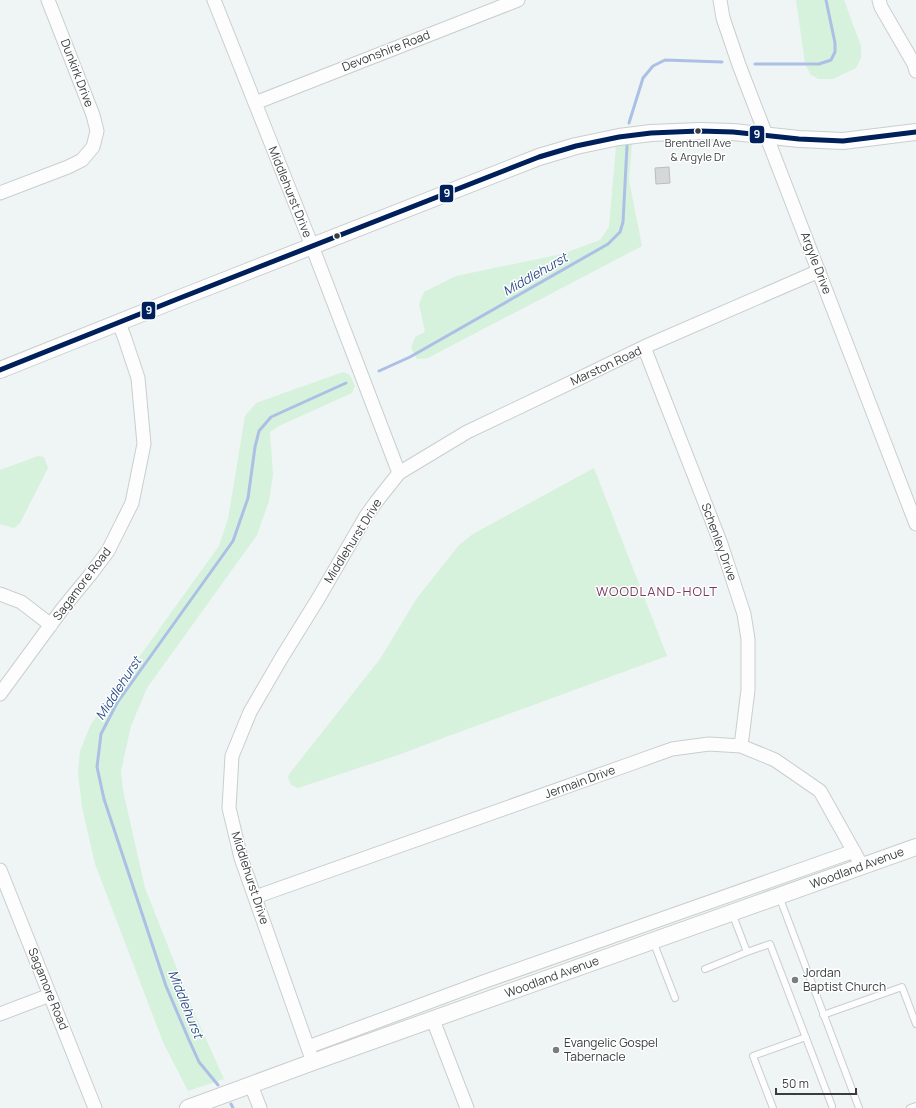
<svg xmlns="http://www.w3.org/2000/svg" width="916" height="1108" viewBox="0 0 916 1108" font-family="Manrope,sans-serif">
<rect width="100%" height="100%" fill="#eff4f4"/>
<path fill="#d6f2dd" d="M796 0H844L861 46V58L856 68 833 79H818L810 74 805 63Z
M632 143 629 180 642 246 428 358 417 359 411 348 415 337 425 332 419 304 424 292 456 276 562 254 600 240 609 227 616 146Z
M343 372 350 375 355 386 352 393 279 426 270 432 273 475 269 501 257 535 147 688 131 726 121 771 123 790 145 888 196 1017 224 1079 188 1091 163 1042 95 864 82 807 78 773 80 751 91 724 219 546 228 519 245 416 256 403Z
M38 456 44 457 48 468 20 523 14 528 0 524V470Z
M594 468 667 656 443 738 401 754 298 788 291 785 288 777 290 773 380 659 417 598 459 545 473 534Z"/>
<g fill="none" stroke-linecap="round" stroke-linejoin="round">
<path stroke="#abc0e4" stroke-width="3" d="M755 64H819L831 60 835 52V43L826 0
M629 123 643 78 653 66 665 60 722 62
M379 371 410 357 608 244 620 232 623 222 627 146
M218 1085 199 1062 189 1040 166 986 104 799 97 767 101 734 117 703 233 541 248 498 255 447 259 431 271 417 346 383
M231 1104 233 1108"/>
</g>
<path fill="#d5d8d9" stroke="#babebe" d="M669 167 670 183 656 184 655 168Z"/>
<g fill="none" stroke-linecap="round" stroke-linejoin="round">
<defs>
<path id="service" d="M779 896 859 1108
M732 913 747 952 770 944 832 1106
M653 941 675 998
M705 969 747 952
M823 1015 902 987 916 1024
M773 1108 753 1056 806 1037
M910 1108 916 1106"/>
<path id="minor" d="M214 0 312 246 399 473 376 502 366 516 318 599 282 657 250 712 232 756 229 808 241 858 313 1062
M720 0 723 18 739 65 916 524
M879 0 881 7 914 64 916 71
M255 103 518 0
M0 193 68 167 82 160 93 147 97 131 93 115 48 0
M644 347 721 544 744 614 748 639V690L741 746
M399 473 467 432 576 380 644 347 819 271
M0 594 21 602 51 625
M0 694 63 608 90 575 108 551 132 503 144 444 138 378 125 339 119 323
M0 870 95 1108
M255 897 633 763 672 749 709 744 741 746 775 760 820 791 862 866
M0 1014 50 995
M433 1020 467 1108
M308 1047 483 982 854 851
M251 1085 260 1108"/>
<path id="tertiary" d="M0 370 180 298 539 157 576 146 619 137 651 133 699 131 733 132 799 139 843 141 916 132
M188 1108 313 1062 916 847"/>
</defs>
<use href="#service" stroke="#cacecf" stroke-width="8"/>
<use href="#minor" stroke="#cacecf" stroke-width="15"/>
<use href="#tertiary" stroke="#cacecf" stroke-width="18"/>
<use href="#service" stroke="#fdfdfd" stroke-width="6"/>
<use href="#minor" stroke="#fdfdfd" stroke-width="13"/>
<use href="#tertiary" stroke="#fdfdfd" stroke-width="16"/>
<defs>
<path id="bus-1" d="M0 370 180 298 539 157 576 146 619 137 651 133 699 131 733 132 799 139 843 141 916 132"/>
</defs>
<use href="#bus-1" stroke="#fff" stroke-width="8"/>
<use href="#bus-1" stroke="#00205b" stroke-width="5"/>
</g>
<g fill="#393d3d" stroke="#fff" stroke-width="1.5">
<circle cx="698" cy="131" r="3.5"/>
<circle cx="337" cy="236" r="3.5"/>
</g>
<g fill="#797d7d" stroke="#fff" stroke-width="1.5">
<circle cx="795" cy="980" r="4"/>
<circle cx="556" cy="1050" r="4"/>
</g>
<g text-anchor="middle" stroke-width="3" stroke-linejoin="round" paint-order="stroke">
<g font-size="11" fill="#393d3d" stroke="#fff">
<text x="698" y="147">Brentnell Ave<tspan x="698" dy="14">&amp; Argyle Dr</tspan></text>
</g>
<g font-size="12" fill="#393d3d" stroke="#fff">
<text transform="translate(386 51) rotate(-21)" y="4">Devonshire Road</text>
<text transform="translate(77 73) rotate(69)" y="4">Dunkirk Drive</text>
<text transform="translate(290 192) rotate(68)" y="4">Middlehurst Drive</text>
<text transform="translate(816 263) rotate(69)" y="4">Argyle Drive</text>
<text transform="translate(606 366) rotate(-25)" y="4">Marston Road</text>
<text transform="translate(353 541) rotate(-58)" y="4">Middlehurst Drive</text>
<text transform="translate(719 542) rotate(70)" y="4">Schenley Drive</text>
<text transform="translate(82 584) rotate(-53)" y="4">Sagamore Road</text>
<text transform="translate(580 782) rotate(-20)" y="4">Jermain Drive</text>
<text transform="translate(857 868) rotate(-20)" y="4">Woodland Avenue</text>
<text transform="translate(250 878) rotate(72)" y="4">Middlehurst Drive</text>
<text transform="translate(552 977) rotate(-20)" y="4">Woodland Avenue</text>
<text transform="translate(48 989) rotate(68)" y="4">Sagamore Road</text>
</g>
<g font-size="12" fill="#393d3d" stroke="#fff" text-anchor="start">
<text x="803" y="977">Jordan<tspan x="803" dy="14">Baptist Church</tspan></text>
<text x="564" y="1047">Evangelic Gospel<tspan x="564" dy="14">Tabernacle</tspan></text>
</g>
<g font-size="13" font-style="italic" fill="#2e4f8d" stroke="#fff">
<text transform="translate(535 274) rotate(-30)" y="5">Middlehurst</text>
<text transform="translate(118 688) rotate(-57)" y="5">Middlehurst</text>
<text transform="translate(186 1004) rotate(68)" y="5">Middlehurst</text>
</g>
<g font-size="13" letter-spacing="1" fill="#7a3a5f" stroke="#fff">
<text x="657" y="596">WOODLAND-HOLT</text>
</g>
</g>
<g stroke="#fff" stroke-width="1.5">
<rect x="749" y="125" width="16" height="19" rx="4" fill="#00205b"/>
<rect x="439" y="184" width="15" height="19" rx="4" fill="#00205b"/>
<rect x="141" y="301" width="15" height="19" rx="4" fill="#00205b"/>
</g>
<g font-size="11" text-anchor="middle" font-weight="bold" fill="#fff">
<text x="757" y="138">9</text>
<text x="447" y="197">9</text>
<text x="149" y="314">9</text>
</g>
<path d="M776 1088v6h80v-6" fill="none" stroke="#393d3d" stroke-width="2"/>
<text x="782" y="1088" font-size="12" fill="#393d3d" stroke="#ffffff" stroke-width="3" paint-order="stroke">50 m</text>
</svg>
